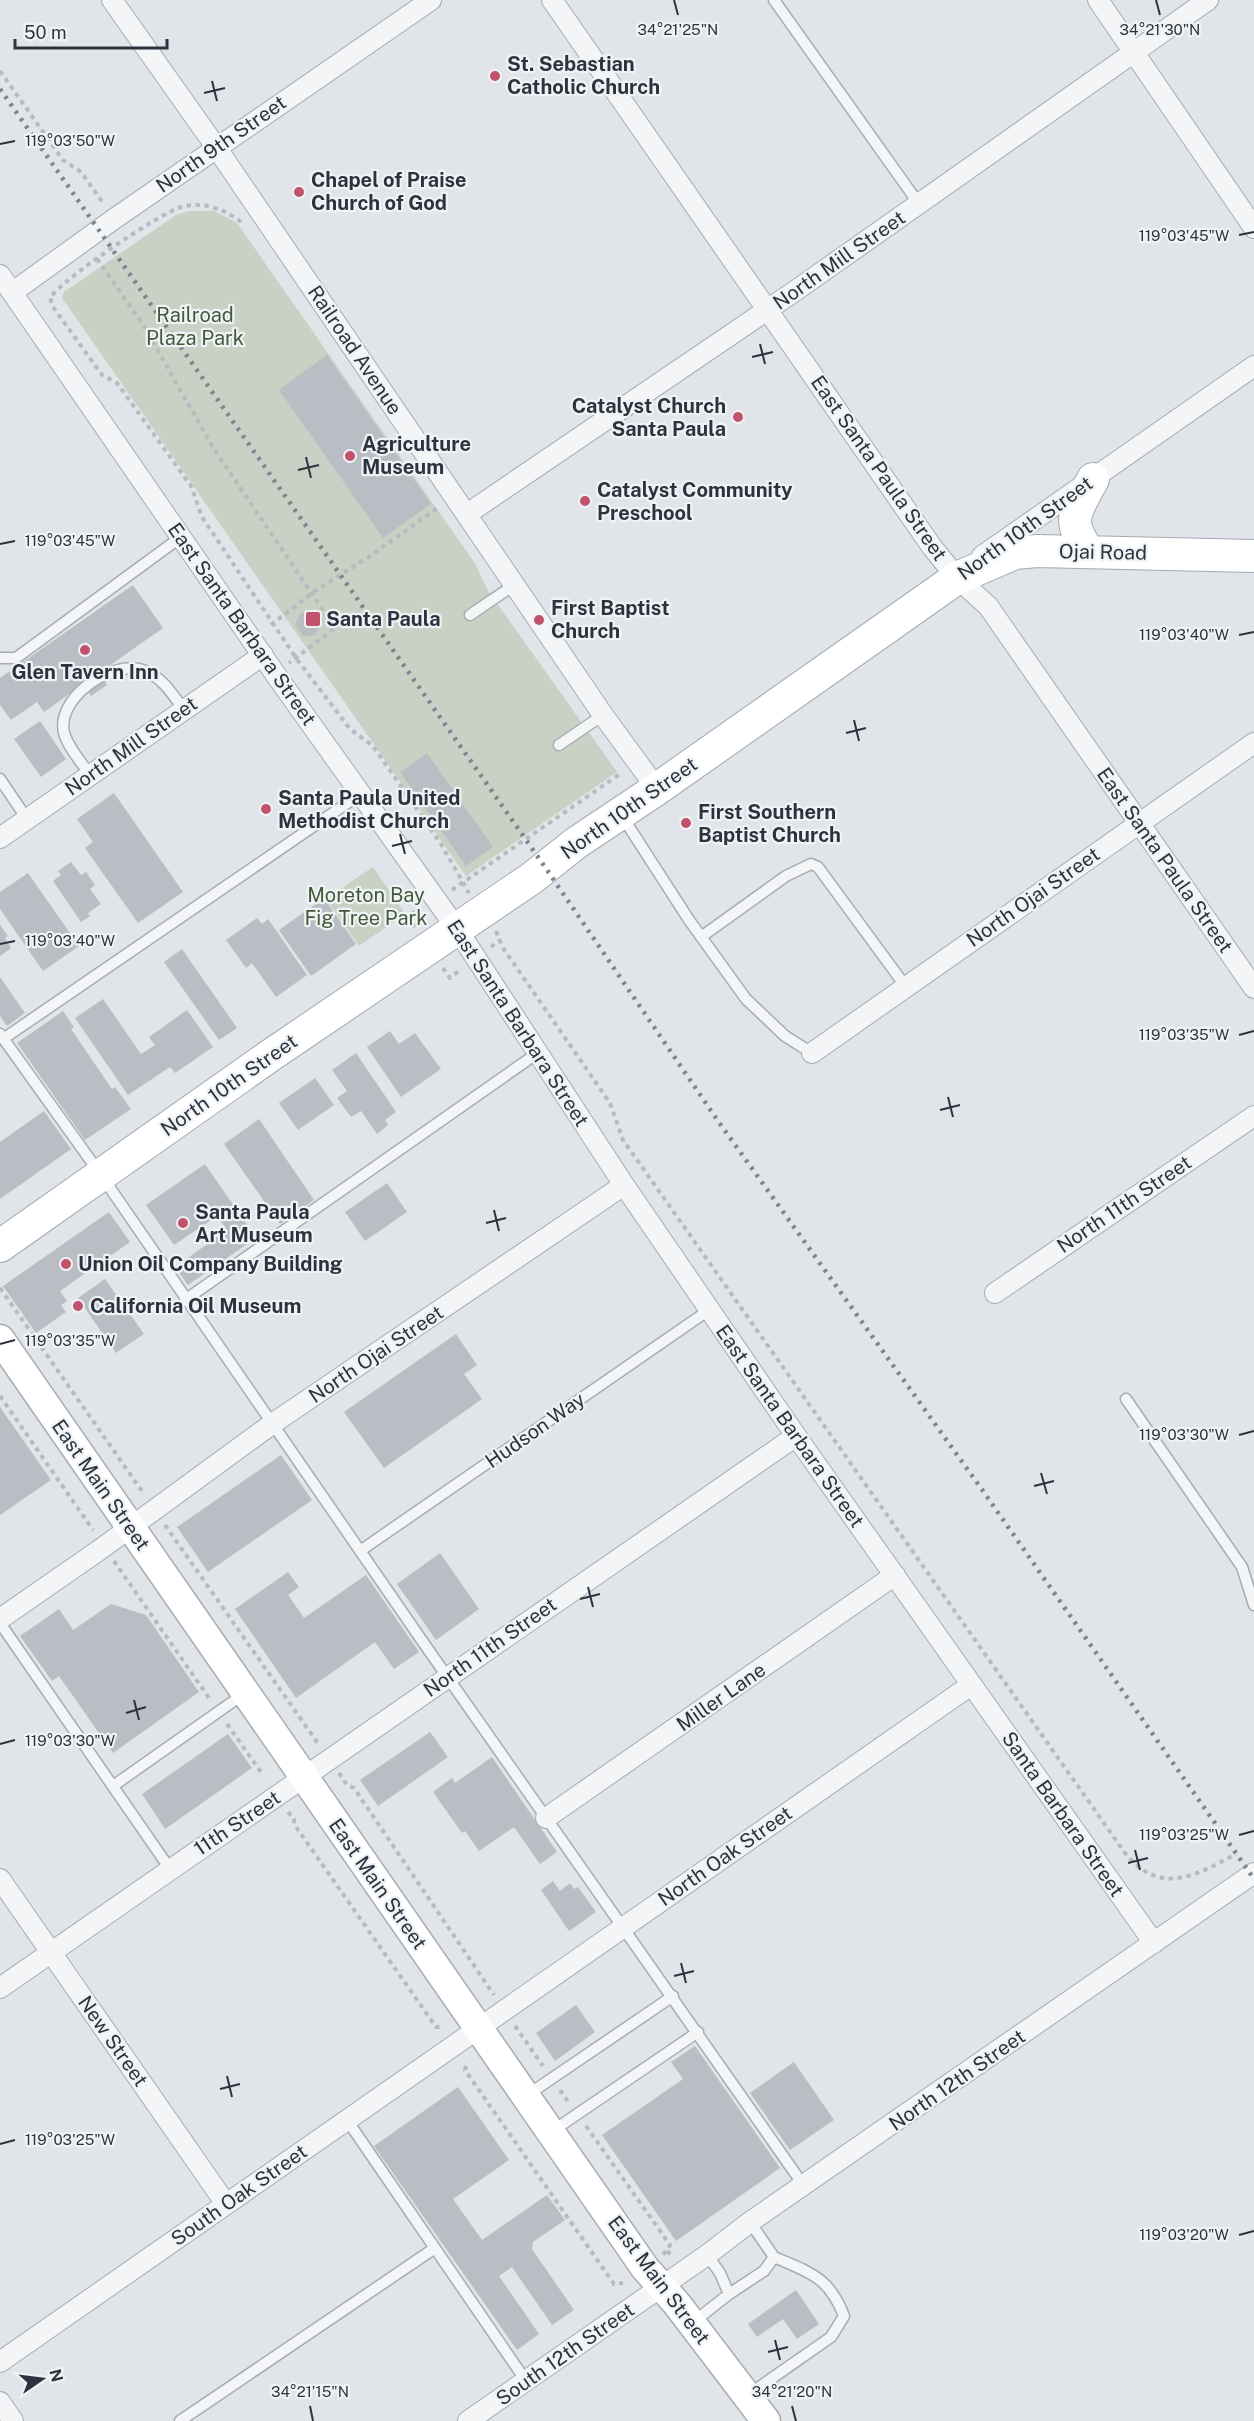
<svg xmlns="http://www.w3.org/2000/svg" width="1254" height="2421" viewBox="0 0 1254 2421" font-family="'Public Sans',sans-serif">
<rect width="100%" height="100%" fill="#e1e4e8"/>
<path fill="#c8d1c3" d="M188 211H214L237 223 476 565 488 591 617 772 466 876 62 298 64 292 176 215Z
M373 867 405 914 359 946 326 899Z"/>
<path fill="#b9bec5" d="M327 355 431 504 383 538 279 390Z
M133 585 163 628 99 673 107 685 91 696 83 684 44 712 37 702 11 720 0 705V678Z
M314 611 322 622 316 635 303 636 295 625 300 613Z
M40 721 66 759 41 777 14 739Z
M427 753 493 847 466 866 400 772Z
M114 793 183 892 138 923 85 848 93 842 77 819Z
M71 862 81 875 86 872 95 885 90 889 101 904 88 913 90 916 81 922 53 881 61 875 58 871Z
M28 873 79 946 43 971 0 909V892Z
M324 898 356 944 311 976 279 930Z
M257 918 262 924 268 919 307 975 276 997 252 963 246 968 226 940Z
M0 925 8 936 5 938 11 948 0 956Z
M182 949 237 1028 219 1040 164 962Z
M0 977 25 1013 7 1026 0 1016Z
M103 999 141 1054 155 1045 149 1037 187 1010 213 1047 175 1073 170 1067 128 1095 75 1018Z
M63 1011 74 1027 71 1029 112 1089 115 1087 131 1109 85 1140 17 1043Z
M390 1031 399 1044 415 1033 441 1069 401 1097 367 1047Z
M356 1053 396 1112 385 1120 388 1125 377 1134 361 1111 351 1117 337 1098 347 1091 332 1070Z
M315 1078 334 1105 298 1130 279 1103Z
M44 1111 71 1149 0 1199V1142Z
M259 1119 314 1200 280 1224 224 1144Z
M205 1164 256 1238 188 1285 175 1267 227 1230 217 1216 174 1245 146 1205Z
M387 1183 407 1212 365 1241 345 1212Z
M109 1212 130 1242 60 1291 67 1301 61 1305 66 1312 36 1333 3 1286Z
M105 1279 144 1334 116 1353 78 1298Z
M456 1334 477 1365 464 1374 482 1399 384 1468 344 1412Z
M0 1407 51 1480 0 1515Z
M281 1455 312 1500 208 1572 177 1527Z
M440 1553 479 1609 436 1640 397 1584Z
M288 1572 299 1587 288 1595 304 1618 366 1575 419 1652 394 1669 375 1642 296 1698 235 1609Z
M111 1604 146 1615 199 1692 113 1753 59 1676 52 1681 20 1636 59 1609 73 1630Z
M430 1732 448 1757 378 1806 360 1780Z
M228 1734 252 1768 165 1829 142 1794Z
M492 1757 557 1852 540 1864 514 1827 479 1851 465 1831 462 1833 433 1792 452 1778 455 1783Z
M553 1881 560 1891 570 1883 574 1889 578 1887 596 1912 569 1931 541 1890Z
M576 2005 595 2032 555 2061 536 2033Z
M695 2046 780 2168 676 2241 602 2135 683 2079 671 2062Z
M794 2062 834 2120 790 2150 750 2093Z
M458 2087 509 2160 453 2199 482 2240 547 2195 565 2220 533 2242 532 2249 574 2310 552 2325 512 2267 499 2276 539 2334 517 2350 374 2146Z
M796 2290 819 2324 797 2339 783 2319 757 2337 748 2324Z"/>
<g fill="none" stroke-linecap="round" stroke-linejoin="round">
<defs>
<path id="lane" d="M774 0 919 204
M470 615 514 585
M0 658H16L181 537
M559 745 603 715
M90 775C82 763 70 750 65 736 52 700 113 657 145 671 163 678 173 695 184 710
M0 779 27 819
M622 816 689 920 746 999 785 1036 812 1053
M701 937 786 876 811 864 818 867 906 987
M0 1034 101 1175 425 1645 804 2186
M3 1039 362 793
M185 1300 539 1052
M1126 1399 1242 1567 1254 1605
M360 1551 709 1310
M0 1623 170 1869
M113 1786 245 1693
M526 2096 673 1996
M347 2120 526 2381
M551 2132 698 2032
M729 2294 764 2271 774 2257 750 2222
M691 2324 729 2294 720 2273 707 2255
M748 2395 831 2337 844 2316C829 2277 811 2273 774 2257
M180 2421 435 2248"/>
<path id="street" d="M112 0 216 147 603 715 657 789
M552 0 932 547 957 578 988 606 1254 988
M1098 0 1254 228
M0 275 278 678 457 929 624 1185 796 1436 1154 1943
M13 292 114 219 431 0
M467 514 795 291 1208 0
M982 556 1254 366
M0 838 263 655
M812 1053 1254 743
M995 1293 1254 1116
M0 1619 98 1551 272 1424 624 1185
M546 1818 895 1575
M0 1879 226 2204
M0 1988 796 1436
M0 2362 971 1685
M0 2402 13 2421
M468 2421 707 2255 750 2222 1254 1873"/>
<path id="secondary" d="M0 1339 645 2268 677 2304 766 2421"/>
<path id="primary" d="M1089 552C1065 519 1076 512 1093 479
M0 1246 271 1055 532 878 576 843 657 789 957 578 1015 553 1037 551 1254 556"/>
</defs>
<use href="#lane" stroke="#a7acb2" stroke-width="13"/>
<use href="#street" stroke="#a7acb2" stroke-width="22"/>
<use href="#secondary" stroke="#a7acb2" stroke-width="31"/>
<use href="#primary" stroke="#a1aab3" stroke-width="34"/>
<path stroke="#b7bbc0" stroke-width="4" stroke-dasharray="4.5 4.5" stroke-linecap="butt" d="M0 71 63 160 81 172 103 203
M241 222C225 209 202 201 181 207 160 213 61 280 50 298L53 307 102 375 117 383 191 486 202 517 296 658 350 729 373 746 441 844 469 893
M97 259 142 323 214 449 335 628 289 663
M271 625 312 593 370 556 439 507
M452 890 620 774
M415 927 407 916 420 909
M496 931 503 948 610 1103 623 1140 1125 1853C1161 1897 1196 1875 1236 1854
M491 947 500 940
M443 968 450 978 461 969
M0 1288 144 1494
M0 1396 93 1530
M165 1525 319 1745
M114 1561 211 1701
M227 1724 261 1772
M339 1773 347 1785 354 1788 494 1995
M288 1812 294 1819V1824L436 2027H441
M515 2026 543 2066
M466 2066 465 2070 614 2284 623 2283
M560 2090 569 2103
M586 2126 670 2245 663 2255
M667 2251 673 2257"/>
<use href="#lane" stroke="#f3f5f7" stroke-width="10"/>
<use href="#street" stroke="#f3f5f7" stroke-width="20"/>
<use href="#secondary" stroke="#fff" stroke-width="28"/>
<use href="#primary" stroke="#fff" stroke-width="32"/>
<path stroke="#7c8590" stroke-width="4.5" stroke-dasharray="3 6" stroke-linecap="butt" d="M0 89 545 867 718 1121 983 1491 1254 1879"/>
</g>
<path fill="none" stroke="#2b343e" stroke-width="2" d="M674 0 678 15M1156 0 1160 15M212 81 217 101M204 93 225 88M0 144 15 141M1239 235 1254 232M760 344 765 364M752 357 773 352M306 457 311 478M298 470 319 465M0 544 15 541M1239 635 1254 632M854 720 859 741M846 733 866 728M400 834 405 854M392 846 412 841M0 944 15 941M1239 1035 1254 1031M948 1097 953 1117M940 1110 960 1105M494 1210 499 1231M486 1223 506 1218M0 1344 15 1340M1239 1435 1254 1431M1041 1473 1047 1494M1034 1486 1054 1481M588 1587 593 1607M580 1599 600 1594M134 1700 139 1720M126 1713 146 1707M0 1744 15 1740M1239 1835 1254 1831M1135 1850 1140 1870M1128 1863 1148 1858M681 1963 686 1983M674 1976 694 1971M227 2076 232 2097M220 2089 240 2084M0 2144 15 2140M1239 2235 1254 2231M775 2340 780 2360M768 2352 788 2347M310 2406 313 2421M792 2406 796 2421"/>
<g fill="#c1526c" stroke="#f0f3f6" stroke-width="2">
<circle cx="495" cy="76" r="6"/>
<circle cx="299" cy="192" r="6"/>
<circle cx="738" cy="417" r="6"/>
<circle cx="350" cy="456" r="6"/>
<circle cx="585" cy="501" r="6"/>
<rect x="305" y="611" width="16" height="16" rx="3"/>
<circle cx="539" cy="620" r="6"/>
<circle cx="85" cy="650" r="6"/>
<circle cx="266" cy="809" r="6"/>
<circle cx="686" cy="823" r="6"/>
<circle cx="183" cy="1223" r="6"/>
<circle cx="66" cy="1264" r="6"/>
<circle cx="78" cy="1306" r="6"/>
</g>
<g text-anchor="middle" stroke-width="4.5" stroke-linejoin="round" paint-order="stroke">
<g font-size="20" font-weight="bold" fill="#2b343e" stroke="#f0f3f6" text-anchor="start">
<text x="507" y="71">St. Sebastian<tspan x="507" dy="23">Catholic Church</tspan></text>
<text x="311" y="187">Chapel of Praise<tspan x="311" dy="23">Church of God</tspan></text>
<text x="726" y="413" text-anchor="end">Catalyst Church<tspan x="726" dy="23">Santa Paula</tspan></text>
<text x="362" y="451">Agriculture<tspan x="362" dy="23">Museum</tspan></text>
<text x="597" y="497">Catalyst Community<tspan x="597" dy="23">Preschool</tspan></text>
<text x="551" y="615">First Baptist<tspan x="551" dy="23">Church</tspan></text>
<text x="326" y="626">Santa Paula</text>
<text x="85" y="679" text-anchor="middle">Glen Tavern Inn</text>
<text x="278" y="805">Santa Paula United<tspan x="278" dy="23">Methodist Church</tspan></text>
<text x="698" y="819">First Southern<tspan x="698" dy="23">Baptist Church</tspan></text>
<text x="195" y="1219">Santa Paula<tspan x="195" dy="23">Art Museum</tspan></text>
<text x="78" y="1271">Union Oil Company Building</text>
<text x="90" y="1313">California Oil Museum</text>
</g>
<g font-size="20" fill="#2b343e" stroke="#f0f3f6">
<text transform="translate(221 144) rotate(-35)" y="7">North 9th Street</text>
<text transform="translate(839 260) rotate(-35)" y="7">North Mill Street</text>
<text transform="translate(355 350) rotate(56)" y="7">Railroad Avenue</text>
<text transform="translate(879 468) rotate(55)" y="7">East Santa Paula Street</text>
<text transform="translate(1025 528) rotate(-36)" y="7">North 10th Street</text>
<text transform="translate(1103 552) rotate(1)" y="7">Ojai Road</text>
<text transform="translate(242 624) rotate(55)" y="7">East Santa Barbara Street</text>
<text transform="translate(131 746) rotate(-35)" y="7">North Mill Street</text>
<text transform="translate(629 808) rotate(-35)" y="7">North 10th Street</text>
<text transform="translate(1165 860) rotate(55)" y="7">East Santa Paula Street</text>
<text transform="translate(1033 897) rotate(-35)" y="7">North Ojai Street</text>
<text transform="translate(518 1023) rotate(57)" y="7">East Santa Barbara Street</text>
<text transform="translate(229 1085) rotate(-35)" y="7">North 10th Street</text>
<text transform="translate(1124 1204) rotate(-34)" y="7">North 11th Street</text>
<text transform="translate(376 1354) rotate(-34)" y="7">North Ojai Street</text>
<text transform="translate(790 1426) rotate(55)" y="7">East Santa Barbara Street</text>
<text transform="translate(535 1430) rotate(-35)" y="7">Hudson Way</text>
<text transform="translate(101 1485) rotate(55)" y="7">East Main Street</text>
<text transform="translate(490 1647) rotate(-35)" y="7">North 11th Street</text>
<text transform="translate(721 1697) rotate(-35)" y="7">Miller Lane</text>
<text transform="translate(1063 1814) rotate(55)" y="7">Santa Barbara Street</text>
<text transform="translate(237 1823) rotate(-34)" y="7">11th Street</text>
<text transform="translate(725 1856) rotate(-35)" y="7">North Oak Street</text>
<text transform="translate(378 1884) rotate(55)" y="7">East Main Street</text>
<text transform="translate(113 2041) rotate(55)" y="7">New Street</text>
<text transform="translate(957 2080) rotate(-35)" y="7">North 12th Street</text>
<text transform="translate(239 2195) rotate(-35)" y="7">South Oak Street</text>
<text transform="translate(659 2280) rotate(53)" y="7">East Main Street</text>
<text transform="translate(565 2354) rotate(-35)" y="7">South 12th Street</text>
</g>
<g font-size="20" fill="#42593a" stroke="#f0f3f6">
<text x="195" y="322">Railroad<tspan x="195" dy="23">Plaza Park</tspan></text>
<text x="366" y="902">Moreton Bay<tspan x="366" dy="23">Fig Tree Park</tspan></text>
</g>
</g>
<g font-size="15" text-anchor="middle" fill="#2b343e" stroke="#f0f3f6" stroke-width="4.5" stroke-linejoin="round" paint-order="stroke">
<text x="678" y="35">34°21'25"N</text>
<text x="1160" y="35">34°21'30"N</text>
<text x="70" y="146">119°03'50"W</text>
<text x="1184" y="241">119°03'45"W</text>
<text x="70" y="546">119°03'45"W</text>
<text x="1184" y="640">119°03'40"W</text>
<text x="70" y="946">119°03'40"W</text>
<text x="1184" y="1040">119°03'35"W</text>
<text x="70" y="1346">119°03'35"W</text>
<text x="1184" y="1440">119°03'30"W</text>
<text x="70" y="1746">119°03'30"W</text>
<text x="1184" y="1840">119°03'25"W</text>
<text x="70" y="2145">119°03'25"W</text>
<text x="1184" y="2240">119°03'20"W</text>
<text x="310" y="2397">34°21'15"N</text>
<text x="792" y="2397">34°21'20"N</text>
</g>
<g transform="translate(42 2379) rotate(76)" stroke="#f0f3f6" stroke-width="4.5" paint-order="stroke">
<path d="M0-4.5L10 22L0 15L-10 22Z" fill="#2b343e"/>
<text y="-9" font-size="16" font-weight="bold" text-anchor="middle" fill="#2b343e">N</text>
</g>
<path d="M15 39v9h152v-9" fill="none" stroke="#2b343e" stroke-width="3"/>
<text x="24" y="39" font-size="18" fill="#2b343e" stroke="#f0f3f6" stroke-width="4.5" paint-order="stroke">50 m</text>
</svg>
